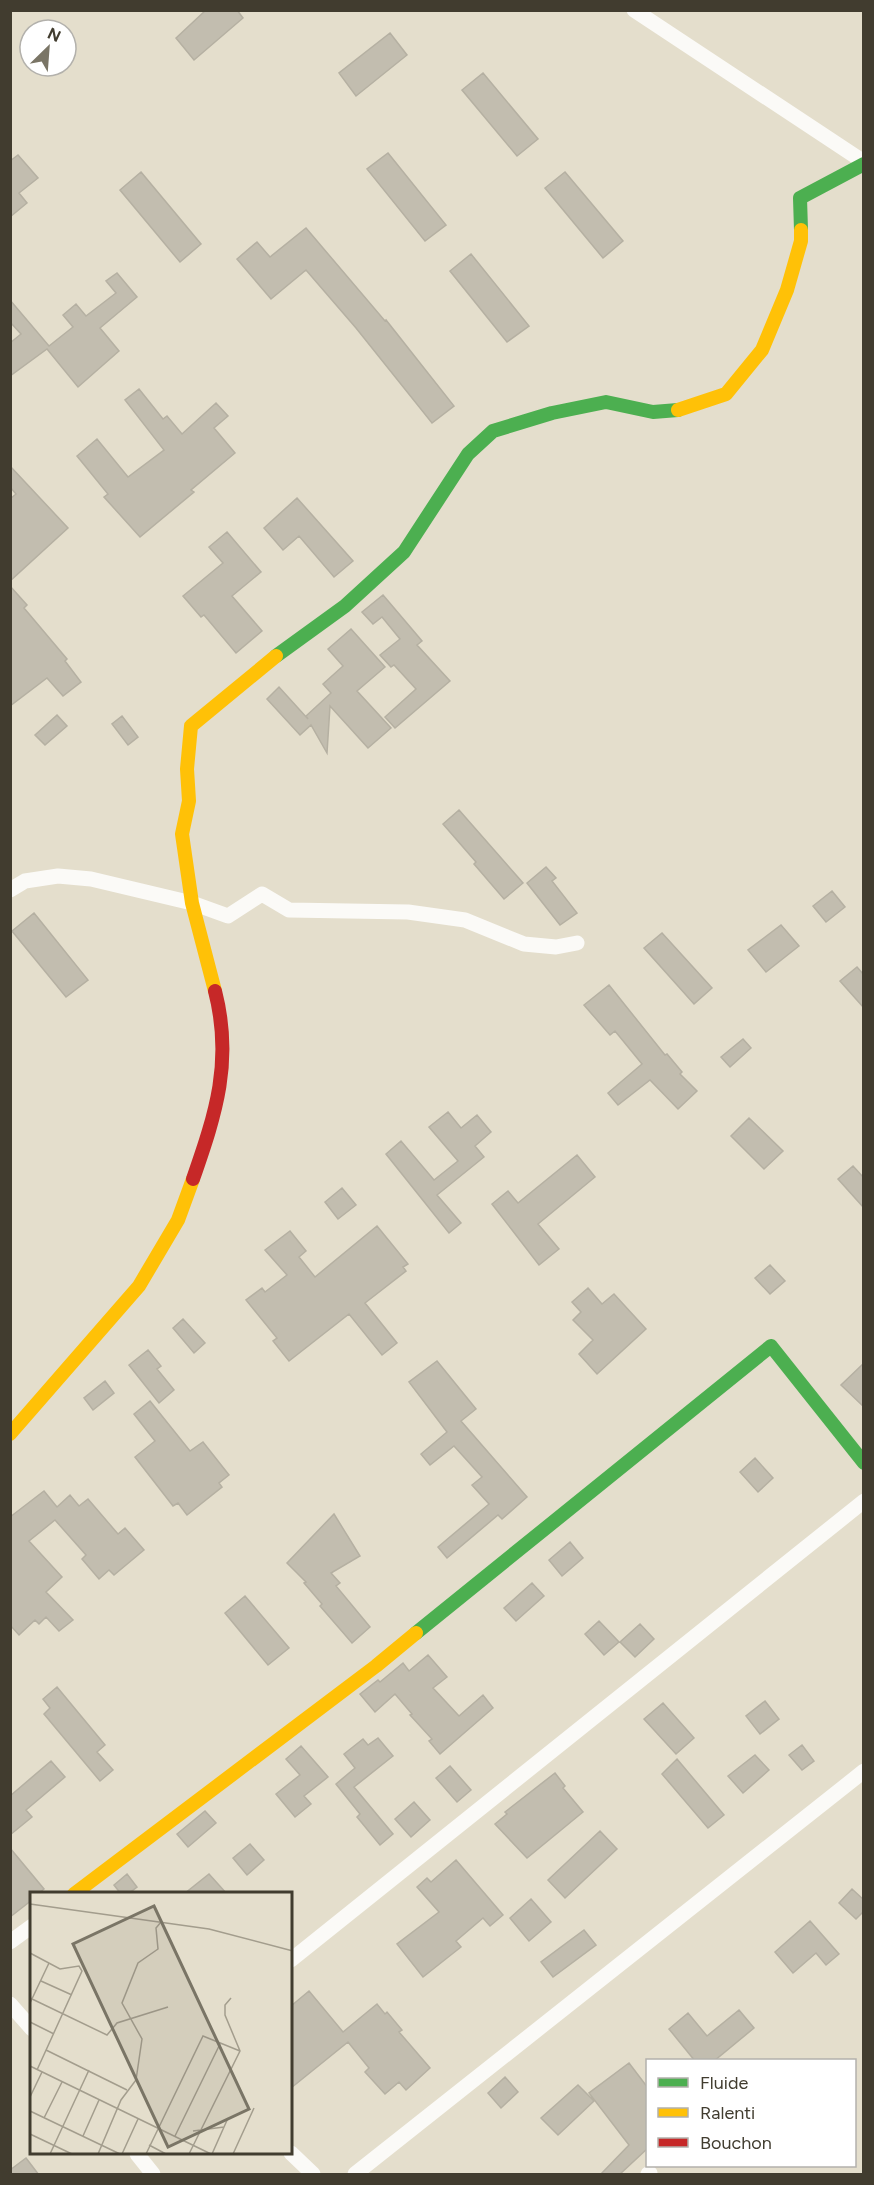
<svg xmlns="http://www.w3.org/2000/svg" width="874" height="2185" viewBox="0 0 874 2185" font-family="Figtree,sans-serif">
<rect width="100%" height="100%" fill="#e4decc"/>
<path fill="#c2bdaf" stroke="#b5b0a2" stroke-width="1.5" d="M206 10H237L243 18 194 60 176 38Z
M390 33 407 55 356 96 339 73Z
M483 73 538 139 517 156 462 90Z
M388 153 446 225 425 241 367 169Z
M18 155 38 178 19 193 27 203 10 217V161Z
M141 172 201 244 180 262 120 190Z
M565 172 623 241 603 258 545 188Z
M306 228 385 321 386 320 454 406 432 423 356 328 306 270 271 299 237 259 257 242 270 257Z
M471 254 529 326 507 342 450 271Z
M117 273 137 297 100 328 119 351 78 387 47 349 10 376V343L21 334 10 322V300L49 346 73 327 63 315 76 304 86 316 116 293 106 281Z
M139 389 163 419 167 416 182 434 216 403 228 416 214 428 235 453 191 490 194 492 140 537 104 497 108 494 77 456 97 439 128 477 164 450 125 400Z
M10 466 68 528 10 581V499L16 494 10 487Z
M297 498 353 561 334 577 299 536 283 550 264 528Z
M227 532 261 572 232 596 262 631 236 653 204 615 201 617 183 596 223 563 209 547Z
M10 586 27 605 24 608 67 659 65 661 81 682 63 696 47 678 10 706Z
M383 595 422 641 417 645 450 681 395 728 385 717 416 689 394 665 391 667 380 655 400 639 382 617 373 624 362 612Z
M351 629 385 667 357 691 391 728 368 748 330 706 327 753 311 725 300 735 267 699 279 687 308 719 306 716 331 693 323 684 343 666 328 649Z
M57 715 67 726 45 745 35 735Z
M122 716 138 737 128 745 112 724Z
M459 810 523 883 504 899 474 864 476 862 443 824Z
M546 867 556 878 552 881 577 913 560 925 527 883Z
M832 891 845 907 826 922 813 906Z
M34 913 88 980 66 997 12 931Z
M781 925 799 946 766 972 748 950Z
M662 933 712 988 694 1004 644 948Z
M857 967 864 975V1008L840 981Z
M609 985 665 1055 667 1054 682 1072 680 1074 697 1091 678 1109 650 1080 618 1105 608 1093 642 1064 615 1031 610 1035 584 1005Z
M743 1039 751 1048 730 1067 721 1057Z
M448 1112 461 1128 477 1115 491 1132 475 1146 484 1157 437 1195 461 1223 449 1233 386 1154 401 1141 434 1180 458 1161 429 1127Z
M749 1118 783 1151 764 1169 731 1136Z
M577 1155 595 1177 538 1224 559 1249 539 1265 492 1204 508 1191 518 1203Z
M853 1166 864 1178V1208L838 1179Z
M342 1188 356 1205 338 1219 325 1202Z
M377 1226 408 1264 403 1267 406 1271 365 1303 397 1343 382 1355 349 1314 289 1361 273 1341 277 1338 246 1300 262 1288 265 1292 287 1275 265 1250 290 1231 306 1251 299 1257 315 1277Z
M770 1265 785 1281 770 1294 755 1278Z
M588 1288 602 1304 614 1294 646 1329 597 1374 579 1354 593 1340 573 1320 581 1312 572 1302Z
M183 1319 205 1343 194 1353 173 1328Z
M148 1350 161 1366 157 1369 174 1390 159 1403 129 1365Z
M437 1361 476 1409 461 1421 527 1497 502 1519 498 1515 447 1558 438 1547 489 1504 472 1485 482 1477 454 1446 430 1465 421 1454 447 1432 409 1382Z
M864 1363V1407L841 1385Z
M105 1381 114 1393 93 1410 84 1398Z
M150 1401 190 1451 203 1442 229 1475 219 1483 222 1487 187 1515 178 1503 173 1506 135 1457 155 1441 134 1414Z
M755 1458 773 1478 758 1492 740 1472Z
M44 1491 57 1507 70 1495 79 1506 88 1499 118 1534 125 1528 144 1550 114 1575 109 1570 99 1579 82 1559 86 1555 55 1520 29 1541 62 1577 46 1592 73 1620 59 1631 46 1617 39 1624 35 1620 19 1635 10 1625V1517Z
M334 1514 360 1556 331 1573 340 1583 336 1586 370 1627 352 1643 320 1606 322 1604 304 1583 306 1582 287 1563Z
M570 1542 583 1558 562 1576 549 1560Z
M532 1583 544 1596 516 1621 504 1608Z
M245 1596 289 1648 268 1665 225 1613Z
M599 1621 619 1642 604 1655 585 1634Z
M640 1624 654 1639 635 1657 620 1642Z
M428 1655 447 1677 433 1688 459 1716 483 1695 493 1708 440 1754 429 1741 432 1739 410 1715 412 1714 395 1694 375 1712 360 1694 378 1680 380 1682 403 1663 409 1671Z
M57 1687 105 1745 97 1752 113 1770 100 1781 44 1714 50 1708 43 1699Z
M765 1701 779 1719 760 1734 746 1716Z
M663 1703 694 1738 676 1754 644 1719Z
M378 1738 393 1756 354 1787 393 1834 380 1845 357 1817 360 1814 336 1784 355 1768 344 1754 363 1739 368 1745Z
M802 1745 814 1761 802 1770 789 1755Z
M301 1746 328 1777 304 1796 311 1804 295 1817 276 1794 300 1775 286 1759Z
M755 1755 769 1770 743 1793 728 1776Z
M677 1759 724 1815 708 1828 662 1774Z
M51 1761 65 1777 26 1810 32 1817 10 1835V1796Z
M450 1766 471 1790 457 1802 436 1778Z
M555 1773 565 1786 563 1788 583 1812 527 1858 495 1824 507 1814 505 1812Z
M414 1802 430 1820 411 1837 395 1819Z
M205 1811 216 1823 188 1847 177 1834Z
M600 1831 617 1849 565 1898 548 1880Z
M250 1844 264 1860 247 1875 233 1858Z
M10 1848 44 1889 38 1894H32V1900L10 1917Z
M456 1860 503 1915 490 1926 483 1918 456 1941 461 1947 423 1977 397 1944 439 1912 417 1887 427 1878 431 1882Z
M127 1874 137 1887 128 1894H121L114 1885Z
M209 1874 227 1894H184Z
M852 1889 864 1900V1911L856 1919 839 1903Z
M531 1899 551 1922 529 1941 510 1918Z
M810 1921 839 1954 826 1965 816 1953 793 1973 775 1952Z
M584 1930 596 1945 553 1977 541 1962Z
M309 1991 343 2032 377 2004 385 2014 387 2012 402 2030 399 2032 430 2068 406 2090 399 2082 385 2094 365 2072 369 2068 348 2042 291 2088V2006Z
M739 2010 754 2028 714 2061H695L669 2029 688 2013 707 2036Z
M629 2063 648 2088V2148L619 2175H600L629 2145 589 2093Z
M505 2077 518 2092 501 2108 488 2093Z
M578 2085 594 2101 558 2135 541 2118Z
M26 2158 39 2175H10V2170Z"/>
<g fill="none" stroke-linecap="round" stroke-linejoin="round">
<path stroke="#fbfaf7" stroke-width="15" d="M634 10 864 162
M10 890 25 881 58 876 91 879 192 903 228 916 262 894 289 910 408 912 465 920 524 944 556 947 577 943
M10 1942 32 1926
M291 1960 864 1501
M10 2004 32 2029
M291 2153 313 2174
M137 2154 153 2174
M355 2174 864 1771
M648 2174 650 2173"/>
<path stroke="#4caf50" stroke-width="14" d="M801 230 800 198 864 164
M276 656 345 606 404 552 468 454 493 431 552 413 606 402 653 412 678 410
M416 1633 771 1346 864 1463"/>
<path stroke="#ffc107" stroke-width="14" d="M678 410 726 394 762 350 787 290 801 241V230
M215 991 192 903 182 834 189 801 187 769 191 726 276 656
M10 1434 139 1286 178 1220 193 1179
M74 1894 376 1666 416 1633"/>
<path stroke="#c62828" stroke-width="14" d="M193 1179C216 1113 233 1061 215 991"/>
</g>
<g transform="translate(30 1892)">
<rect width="262" height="262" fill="#e4decc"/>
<path fill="none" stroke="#a39d8d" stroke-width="1.5" d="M0 12 179 37 263 59M0 61 30 77 49 74 52 79 7 178M11 89 42 103M0 106 77 143 87 131 138 115M0 111 19 71M0 130 24 142M16 158 97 198M0 174 181 262M0 205 12 180M0 219 90 262M14 226 32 190M163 239 194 235M0 242 42 262M53 244 69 208M145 244 190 152M119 253 136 262M20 262 59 178M68 262 91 208 106 188 112 147 92 111 108 71 128 57 126 36 131 30M92 262 108 227M116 262 173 144 210 159M159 262 210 159 195 123V113L201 106M182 262 198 226M203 262 224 216"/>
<path fill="#7a7566" fill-opacity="0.15" stroke="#7a7566" stroke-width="3" d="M124 14 219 217 138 255 43 52Z"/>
<rect width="262" height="262" fill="none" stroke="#413c2f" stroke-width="3"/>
</g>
<rect width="874" height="2185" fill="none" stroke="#413c2f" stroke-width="24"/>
<rect x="646" y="2059" width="210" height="108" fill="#ffffff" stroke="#b3b1ac" stroke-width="1.5"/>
<rect x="658" y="2078" width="30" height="9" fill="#4caf50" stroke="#b3b1ac" stroke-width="1.5"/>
<text x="700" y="2089" font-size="18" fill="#413c2f">Fluide</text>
<rect x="658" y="2108" width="30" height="9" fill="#ffc107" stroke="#b3b1ac" stroke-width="1.5"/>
<text x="700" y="2119" font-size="18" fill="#413c2f">Ralenti</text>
<rect x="658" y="2138" width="30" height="9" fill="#c62828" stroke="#b3b1ac" stroke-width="1.5"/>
<text x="700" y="2149" font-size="18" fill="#413c2f">Bouchon</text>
<g transform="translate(48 48) rotate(25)"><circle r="28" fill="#ffffff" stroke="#b3b1ac" stroke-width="1.5"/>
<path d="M0-4.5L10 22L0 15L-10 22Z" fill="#7a7566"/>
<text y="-9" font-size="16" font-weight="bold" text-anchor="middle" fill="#413c2f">N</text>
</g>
</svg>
